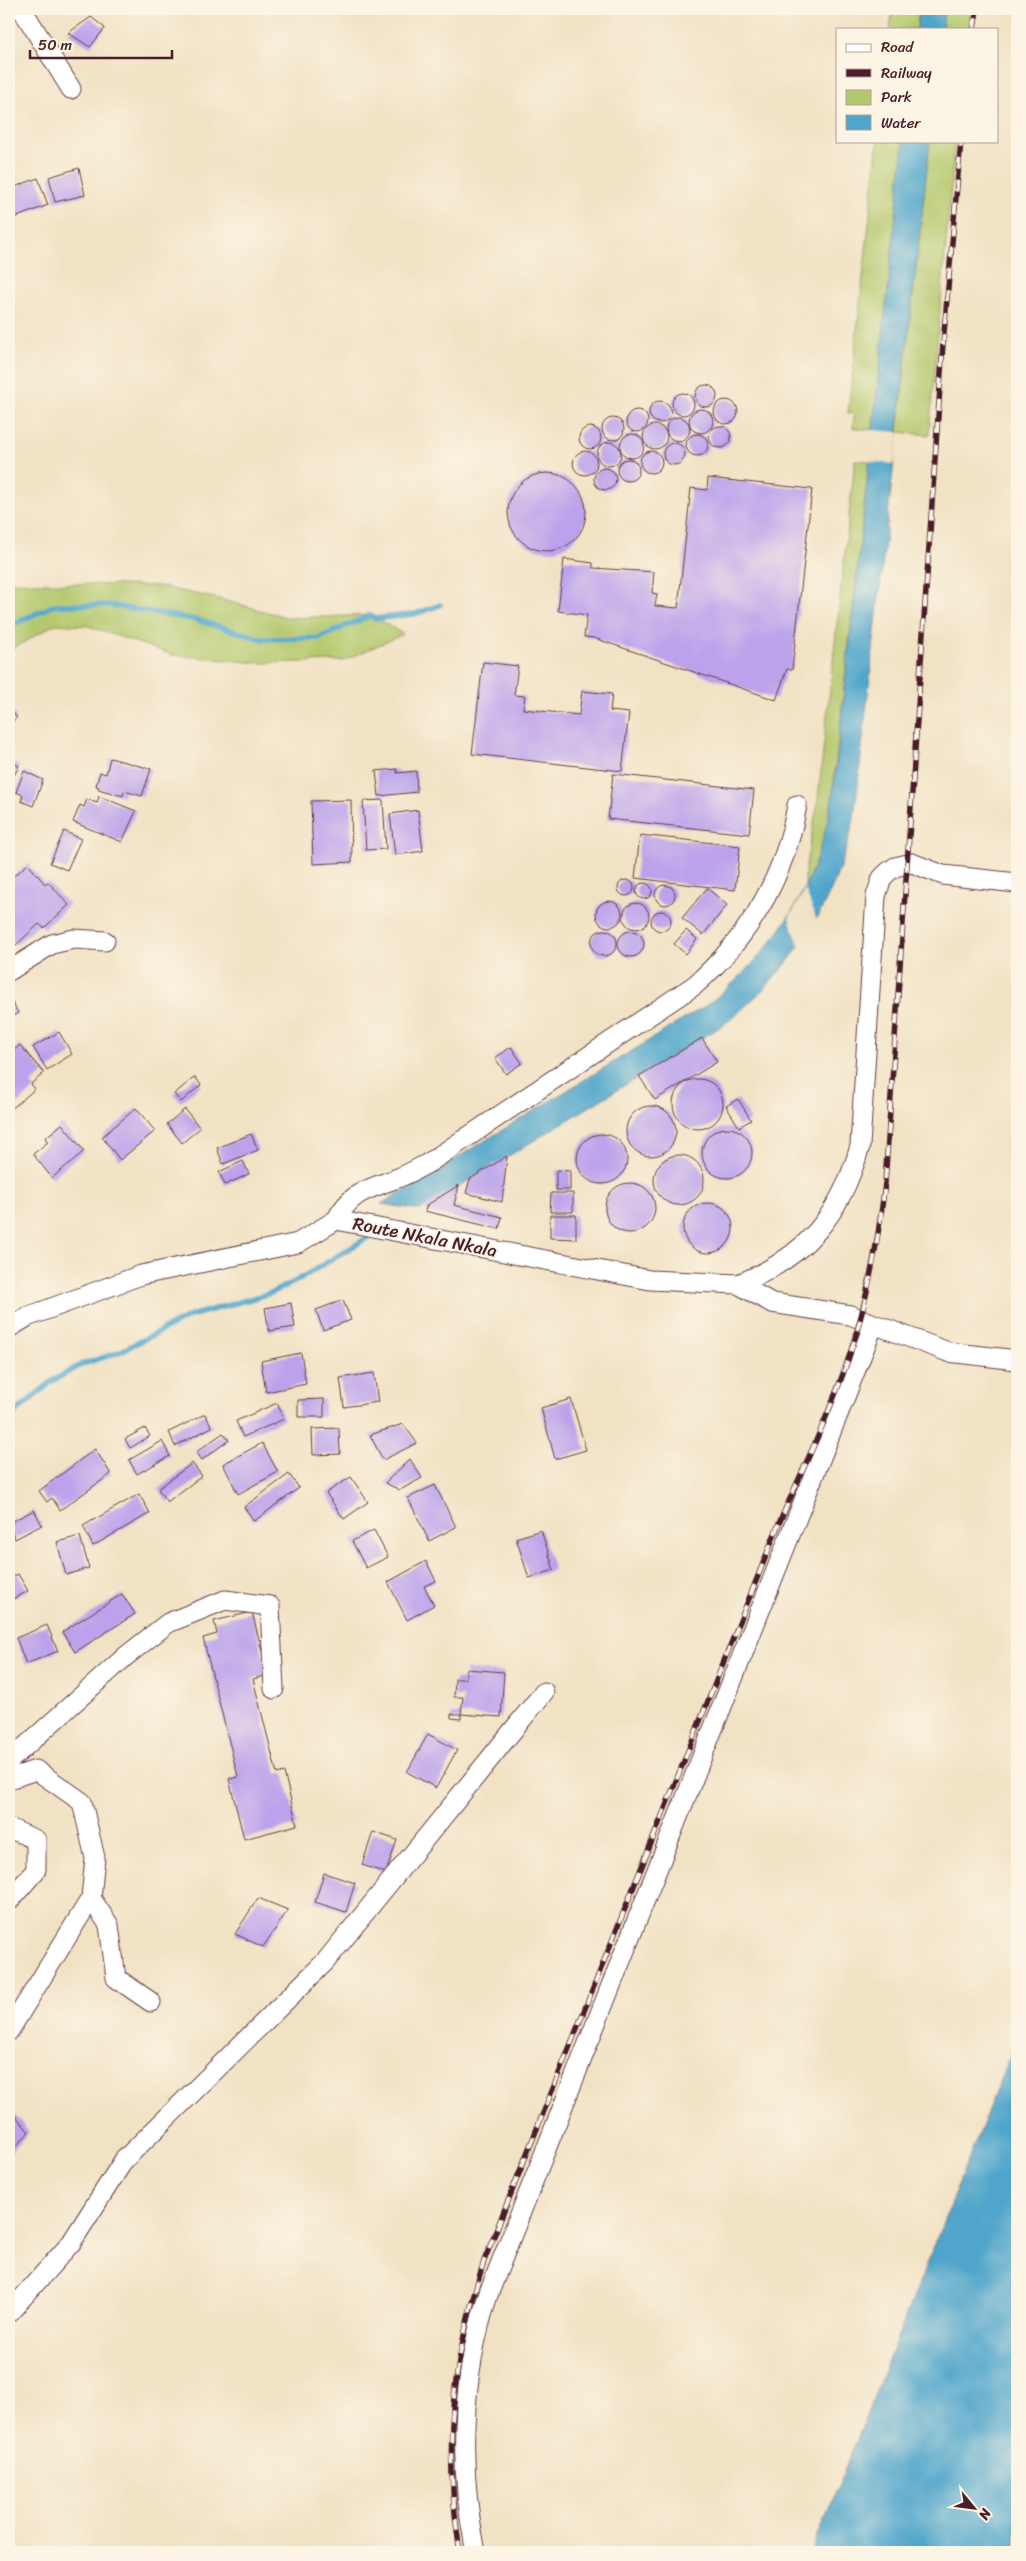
<svg xmlns="http://www.w3.org/2000/svg" width="1026" height="2561" viewBox="0 0 1026 2561" font-family="Sriracha,sans-serif">
<rect width="100%" height="100%" fill="#fcf5e5"/>
<filter id="ink" filterUnits="userSpaceOnUse"><feTurbulence type="fractalNoise" baseFrequency=".02" numOctaves="2"/><feDisplacementMap in="SourceGraphic" scale="10" xChannelSelector="R" yChannelSelector="G"/><feConvolveMatrix kernelMatrix="1 2 1 2 8 2 1 2 1" color-interpolation-filters="sRGB"/></filter>
<filter id="wash" filterUnits="userSpaceOnUse"><feTurbulence type="fractalNoise" baseFrequency=".0096" numOctaves="4" result="noise"/><feDisplacementMap in="SourceGraphic" scale="20" xChannelSelector="R" yChannelSelector="G"/><feGaussianBlur stdDeviation="1.12" result="paint"/><feColorMatrix in="noise" values="0 0 0 0 0 0 0 0 0 0 0 0 0 0 0 0 0 1.4 0 .05"/><feComposite in="paint" operator="in"/></filter>
<g filter="url(#wash)">
<rect width="100%" height="100%" fill="#f1e2c4"/>
<path fill="#b3c86c" stroke="#7e744c" d="M893 9H919L917 29H890Z
M944 9H971L969 29H942Z
M878 141H904L873 430 853 428 854 414 848 413Z
M930 141H955L929 435 898 432Z
M855 460 869 461 830 814 823 843 805 889V870L817 807Z
M9 582 158 586 219 599 290 618 371 615 403 634 343 661 260 663 173 655 88 626 55 624 9 651Z"/>
<path fill="#4fa5cb" stroke="#4c627b" d="M919 9H944L942 29H917Z
M904 141H930L854 819C834 907 793 970 722 1026L420 1210 381 1204 707 1005C782 946 821 879 834 785Z
M1017 2037V2552H812Z"/>
<path fill="#f1e2c4" d="M870 430 898 432 894 464 867 461Z
M805 889 817 921 800 947 789 918Z"/>
<g fill="none" stroke-linecap="round" stroke-linejoin="round">
<path stroke="#4fa5cb" stroke-width="5.5" d="M9 626 55 605H109L197 620 262 639 319 638 371 615 375 619 415 614 440 605
M9 1418 52 1381 83 1364 117 1353 190 1316 271 1293 296 1281 372 1235"/>
</g>
<g id="blocks">
<path fill="#bba2eb" d="M91 17 105 28 90 47 68 33Z
M79 168 85 195 55 202 49 177Z
M38 178 48 205 9 220V189Z
M695 396a11 11 0 1 1 22 0a11 11 0 1 1-22 0Z
M672 404a11 11 0 1 1 22 0a11 11 0 1 1-22 0Z
M714 412a12 12 0 1 1 24 0a12 12 0 1 1-24 0Z
M649 412a11 11 0 1 1 22 0a11 11 0 1 1-22 0Z
M689 421a12 12 0 1 1 24 0a12 12 0 1 1-24 0Z
M626 421a11 11 0 1 1 22 0a11 11 0 1 1-22 0Z
M666 429a12 12 0 1 1 24 0a12 12 0 1 1-24 0Z
M602 429a11 11 0 1 1 22 0a11 11 0 1 1-22 0Z
M643 437a12 12 0 1 1 24 0a12 12 0 1 1-24 0Z
M709 437a11 11 0 1 1 22 0a11 11 0 1 1-22 0Z
M579 438a11 11 0 1 1 22 0a11 11 0 1 1-22 0Z
M686 445a11 11 0 1 1 22 0a11 11 0 1 1-22 0Z
M620 446a12 12 0 1 1 24 0a12 12 0 1 1-24 0Z
M597 454a12 12 0 1 1 24 0a12 12 0 1 1-24 0Z
M663 454a11 11 0 1 1 22 0a11 11 0 1 1-22 0Z
M640 462a11 11 0 1 1 22 0a11 11 0 1 1-22 0Z
M573 463a12 12 0 1 1 24 0a12 12 0 1 1-24 0Z
M617 470a11 11 0 1 1 22 0a11 11 0 1 1-22 0Z
M594 479a11 11 0 1 1 22 0a11 11 0 1 1-22 0Z
M508 512a39 39 0 1 1 78 0a39 39 0 1 1-78 0Z
M708 478 812 489 792 670 787 669 776 700 594 638 584 637 587 615 558 611 564 559 593 563V568L654 572 652 593 657 594 655 606 678 608 691 488 707 490Z
M483 662 518 666 514 695 525 696 523 709 579 715 582 691 612 694 610 711 629 713 622 771 472 754Z
M9 710 17 717 9 726Z
M110 758 151 769 142 796 124 791 123 796 98 789 99 787 96 786 100 772 106 774Z
M10 761 19 766 9 785V763Z
M397 769V773L416 771 417 792 379 796 376 771Z
M24 771 43 780 33 806 21 801 23 795 16 792Z
M613 774 754 790 749 834 608 819Z
M99 796 136 811 122 842 73 822 80 805 84 807 87 799 97 803Z
M351 800 352 862 313 864 311 801Z
M383 800 386 849 366 850 363 801Z
M418 810 423 851 395 855 390 814Z
M64 831 81 839 67 870 50 863Z
M640 835 740 846 735 890 635 878Z
M28 864 45 884 48 882 69 905 44 928 39 924 16 945 9 937V887L12 885 9 880Z
M618 888a8 8 0 1 1 16 0a8 8 0 1 1-16 0Z
M636 891a8 8 0 1 1 16 0a8 8 0 1 1-16 0Z
M655 895a10 10 0 1 1 20 0a10 10 0 1 1-20 0Z
M707 888 727 905 703 935 682 918Z
M596 914a13 13 0 1 1 26 0a13 13 0 1 1-26 0Z
M623 916a13 13 0 1 1 26 0a13 13 0 1 1-26 0Z
M651 921a10 10 0 1 1 20 0a10 10 0 1 1-20 0Z
M686 930 697 939 686 954 674 944Z
M591 943a13 13 0 1 1 26 0a13 13 0 1 1-26 0Z
M618 944a13 13 0 1 1 26 0a13 13 0 1 1-26 0Z
M9 997 18 1013 9 1018Z
M59 1032 72 1054 47 1070 33 1047Z
M702 1038 717 1062 655 1100 639 1076Z
M20 1045 44 1073 31 1084 35 1089 9 1111V1074L13 1070 9 1065V1054Z
M511 1047 522 1063 506 1074 495 1058Z
M195 1077 201 1085 181 1102 174 1094Z
M673 1104a25 25 0 1 1 50 0a25 25 0 1 1-50 0Z
M738 1099 751 1120 739 1127 726 1106Z
M626 1131a25 25 0 1 1 50 0a25 25 0 1 1-50 0Z
M136 1108 155 1131 120 1160 102 1137Z
M185 1109 200 1128 182 1143 167 1124Z
M62 1124 84 1151 52 1178 33 1154 48 1142 45 1138Z
M702 1153a25 25 0 1 1 50 0a25 25 0 1 1-50 0Z
M577 1159a25 25 0 1 1 50 0a25 25 0 1 1-50 0Z
M251 1134 258 1150 223 1164 217 1148Z
M654 1180a25 25 0 1 1 50 0a25 25 0 1 1-50 0Z
M507 1156 502 1202 466 1193 470 1179Z
M243 1161 249 1174 225 1185 219 1172Z
M556 1170 570 1171V1190H556Z
M605 1208a25 25 0 1 1 50 0a25 25 0 1 1-50 0Z
M459 1185 454 1205 502 1217 499 1229 425 1211 427 1205Z
M551 1193H573V1212H550Z
M683 1228a25 25 0 1 1 50 0a25 25 0 1 1-50 0Z
M550 1215H576V1239L550 1238Z
M343 1300 351 1320 323 1330 316 1310Z
M291 1303 295 1327 269 1331 265 1308Z
M301 1353 306 1384 266 1392 261 1361Z
M374 1373 378 1402 344 1407 340 1378Z
M324 1399V1417H298V1400Z
M571 1399 586 1450 555 1459 541 1408Z
M277 1403 284 1419 243 1437 236 1421Z
M205 1414 212 1427 175 1446 169 1432Z
M403 1424 417 1443 383 1460 370 1435Z
M145 1428 150 1436 130 1448 125 1439Z
M339 1428 340 1454 313 1455 312 1429Z
M223 1433 229 1440 202 1460 196 1452Z
M162 1441 170 1456 137 1474 129 1460Z
M262 1443 278 1472 238 1494 223 1464Z
M95 1449 111 1474 60 1510 52 1498 47 1502 39 1491Z
M410 1459 422 1478 400 1490 385 1483Z
M192 1463 202 1476 167 1502 158 1489Z
M289 1474 299 1488 254 1521 244 1507Z
M351 1477 368 1502 344 1519 326 1493Z
M435 1485 456 1527 429 1541 408 1498Z
M139 1494 150 1513 93 1546 83 1526Z
M34 1510 42 1525 15 1539 9 1523Z
M374 1530 388 1557 366 1568 352 1541Z
M541 1530 554 1570 529 1578 516 1538Z
M80 1536 89 1568 66 1575 57 1542Z
M426 1561 436 1581 424 1586 434 1605 407 1620 388 1582Z
M18 1574 28 1591 9 1601V1579Z
M122 1594 135 1614 75 1652 62 1632Z
M252 1612 268 1675 253 1679 277 1774 284 1772 297 1825 244 1839 229 1779 238 1777 203 1638 217 1634 214 1621Z
M47 1625 58 1651 26 1664 16 1638Z
M466 1669 504 1672 501 1717 461 1714 463 1697H454L455 1679H466Z
M451 1714H461V1719L451 1718Z
M428 1734 457 1750 436 1788 407 1772Z
M373 1832 397 1840 386 1873 362 1865Z
M324 1873 355 1883 346 1912 315 1902Z
M258 1898 288 1910 263 1947 235 1934Z
M9 2108 29 2132 9 2154Z"/>
</g>
</g>
<g filter="url(#ink)">
<use href="#blocks" fill-opacity="0" stroke="#633c42" stroke-width="1"/>
<g fill="none" stroke-linecap="round" stroke-linejoin="round">
<defs>
<path id="minor" d="M22 9 71 89
M1017 883 943 875 912 863 895 867 888 872 882 878 876 896 860 1146C841 1215 805 1258 738 1284L772 1303 850 1315 948 1352 1017 1360
M9 971 52 944 74 939 105 941
M336 1220C352 1191 367 1190 395 1179 407 1175 419 1168 430 1162L695 985C750 936 785 878 797 805
M9 1328 27 1317 141 1275 298 1243 336 1220 650 1280 738 1284
M9 1761 126 1656 168 1623 225 1600 270 1606 274 1689
M9 1779 36 1770 82 1802 95 1858 91 1898 9 2031
M9 1828 36 1840V1870L9 1901
M91 1898 109 1925 116 1978 151 2002
M9 2313 71 2243 124 2160 325 1962 544 1692
M476 2552C458 2468 461 2378 488 2295L874 1324"/>
</defs>
<use href="#minor" stroke="#633c42" stroke-width="21"/>
<use href="#minor" stroke="#fff" stroke-width="19"/>
<defs>
<path id="rail" d="M974 29 977 9
M460 2552C443 2443 451 2366 484 2261L780 1521C804 1467 830 1413 849 1357 868 1300 878 1242 885 1183L943 344 961 141"/>
</defs>
<use href="#rail" stroke="#4a1f2b" stroke-width="5.5"/>
<use href="#rail" stroke="#fcf5e5" stroke-width="4" stroke-dasharray="11" stroke-linecap="butt"/>
</g>
</g>
<g text-anchor="middle" stroke-width="4" stroke-linejoin="round" paint-order="stroke">
<g font-size="18" fill="#4a1f2b" stroke="#fcf5e5">
<text transform="translate(425 1237) rotate(11)" y="6">Route Nkala Nkala</text>
</g>
</g>
<rect width="1026" height="2561" fill="none" stroke="#fcf5e5" stroke-width="30"/>
<rect x="836" y="28" width="162" height="115" fill="#fcf5e5" stroke="#b59f9b"/>
<rect x="846" y="44" width="25" height="8" fill="#ffffff" stroke="#b59f9b"/>
<text x="881" y="52" font-size="15" fill="#4a1f2b">Road</text>
<rect x="846" y="69" width="25" height="8" fill="#4a1f2b" stroke="#b59f9b"/>
<text x="881" y="78" font-size="15" fill="#4a1f2b">Railway</text>
<rect x="846" y="90" width="25" height="15" fill="#b3c86c" stroke="#b59f9b"/>
<text x="881" y="102" font-size="15" fill="#4a1f2b">Park</text>
<rect x="846" y="115" width="25" height="15" fill="#4fa5cb" stroke="#b59f9b"/>
<text x="881" y="128" font-size="15" fill="#4a1f2b">Water</text>
<g transform="translate(974 2508) rotate(119)" stroke="#fcf5e5" stroke-width="4" paint-order="stroke">
<path d="M0-4L9 19L0 12L-9 19Z" fill="#4a1f2b"/>
<text y="-8" font-size="14" font-weight="bold" text-anchor="middle" fill="#4a1f2b">N</text>
</g>
<path d="M30 50v8h142v-8" fill="none" stroke="#4a1f2b" stroke-width="2.5"/>
<text x="38" y="50" font-size="15" fill="#4a1f2b" stroke="#fcf5e5" stroke-width="4" paint-order="stroke">50 m</text>
</svg>
